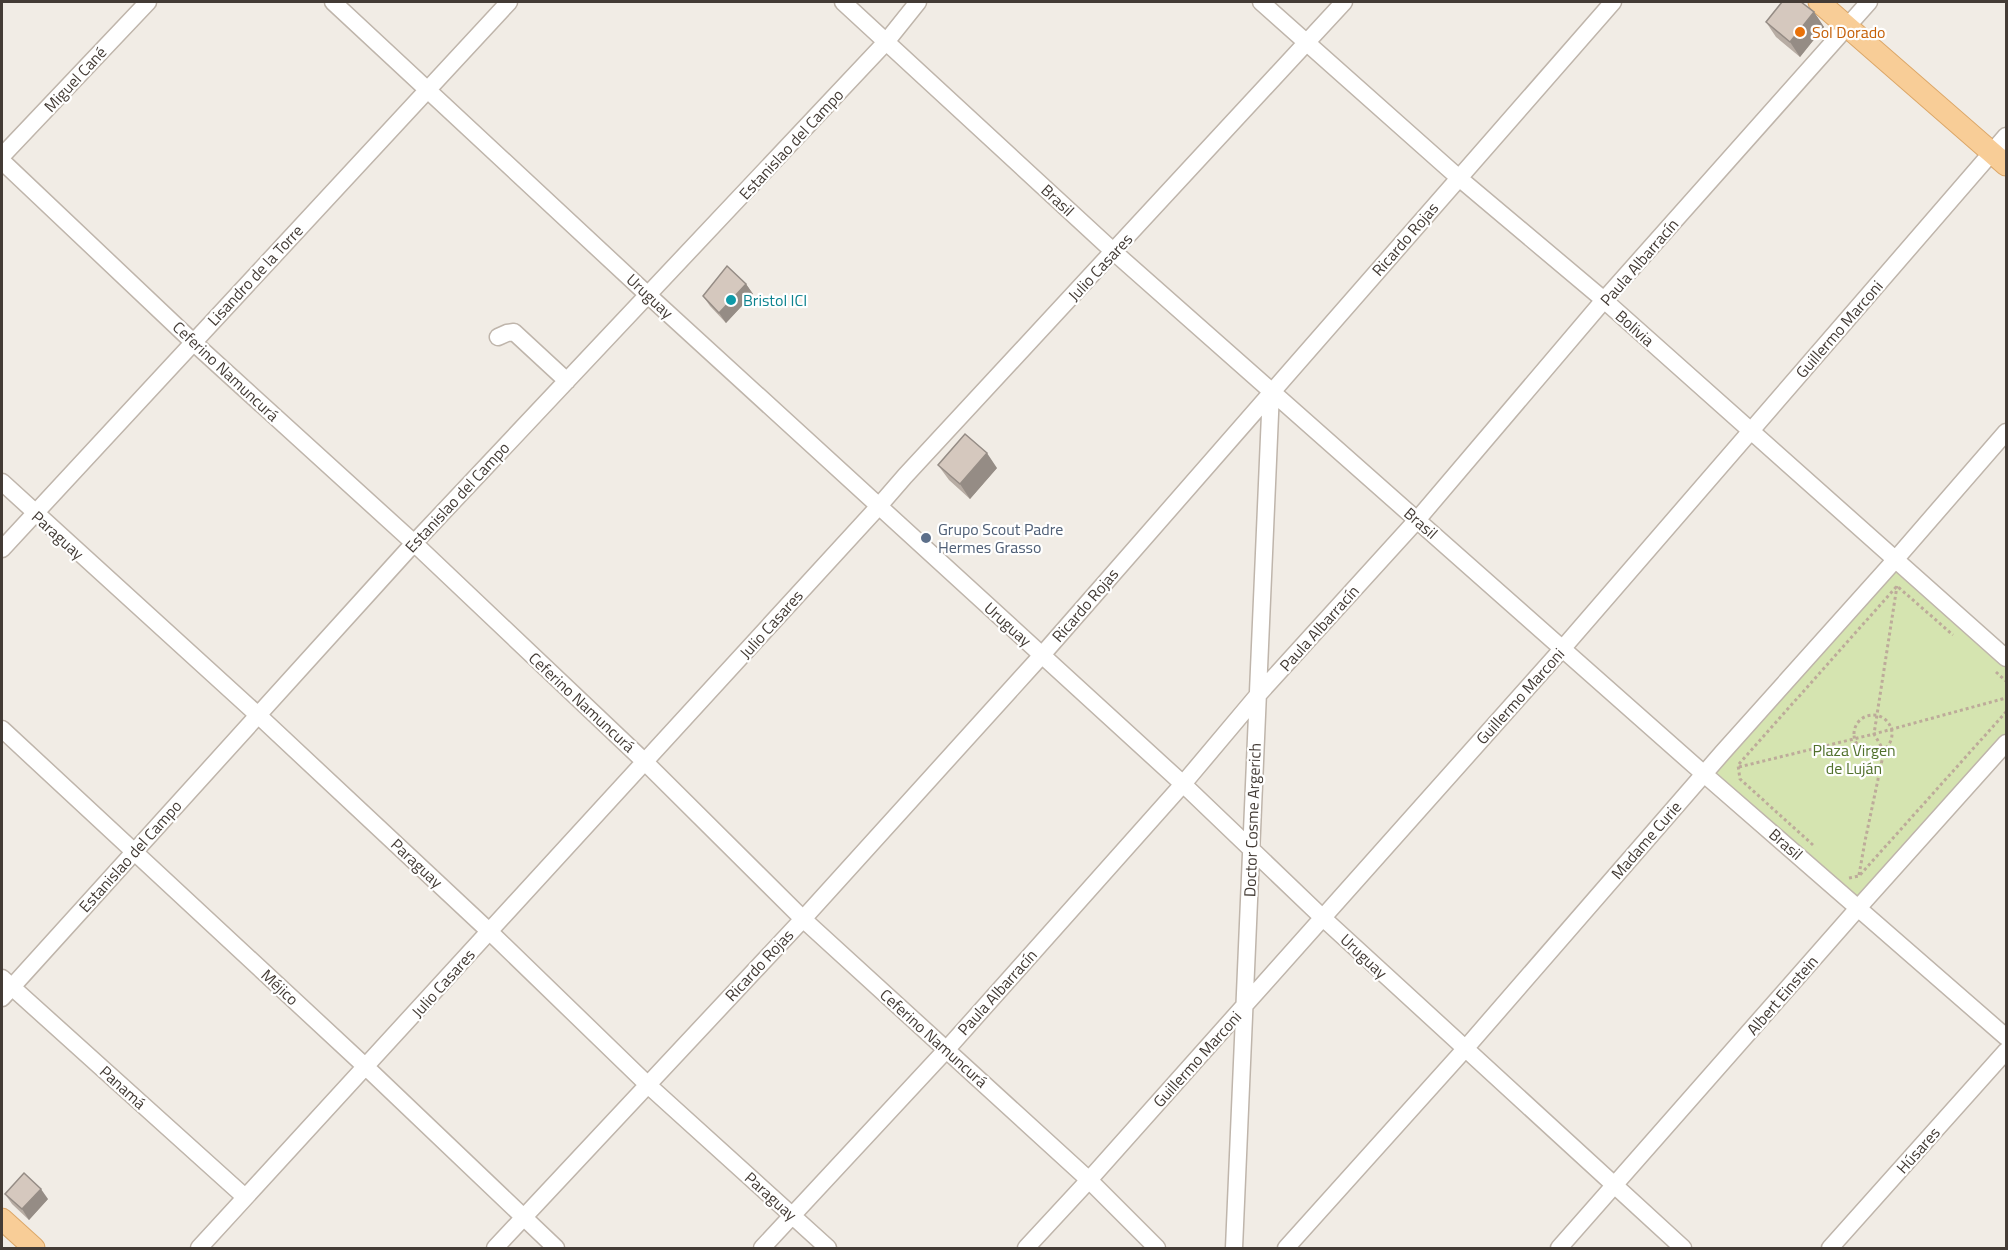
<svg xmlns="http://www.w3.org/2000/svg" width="2008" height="1250" viewBox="0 0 2008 1250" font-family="'Titillium Web',sans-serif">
<rect width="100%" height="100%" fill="#f1ece5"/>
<path fill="#d5e4b0" d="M1895 560 2006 658V743L1859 907 1704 774Z"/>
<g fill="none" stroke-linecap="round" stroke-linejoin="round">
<defs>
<path id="minor" d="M333 2 648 295 1183 784 1323 918 1683 1248
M843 2 1114 252 1704 774 2006 1037
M1261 2 1459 178 1604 300 2006 658
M2 156 148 2
M2 161 193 342 414 543 645 762 803 919 1089 1180 1157 1248
M498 337 507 333 514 332 567 381
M2 482 259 716 490 932 648 1085 828 1248
M2 549 509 2
M2 729 366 1067 556 1248
M2 978 245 1197
M2 998 414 543 886 42 918 2
M199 1248 879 506 905 476 1344 2
M495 1248 803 919 1042 655 1613 2
M762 1248 947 1049 1183 784 1257 696 1417 520 1604 300 1869 2
M1026 1248 1089 1180 1563 648 2006 136
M1234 1248 1271 391
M1286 1248 1465 1049 1723 752 1895 560 2006 432
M1559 1248 1859 907 2006 743
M1830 1248 2006 1051"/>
<path id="major" d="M1819 2 2006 165
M2 1219 34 1248"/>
</defs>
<use href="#minor" stroke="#bfb5ab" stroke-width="19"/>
<use href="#major" stroke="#dca768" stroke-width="23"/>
<path stroke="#bdab9a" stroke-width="3" stroke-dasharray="3 3" stroke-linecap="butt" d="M1996 672 2006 681
M1854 734a19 19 0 1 1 38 0a19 19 0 1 1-38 0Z
M1739 767 1874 734 2006 698
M1813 845 1740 779 1738 765 1897 586 1953 635
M1859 875 1865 841 1884 751 1874 734 1897 586
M1849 878 1859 876 2006 712"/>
<use href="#minor" stroke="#fff" stroke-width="16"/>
<use href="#major" stroke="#f8cd97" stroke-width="21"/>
</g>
<path fill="#b7aca3" d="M1814 12 1824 27 1800 57 1776 37 1766 22Z
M746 284 753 294 726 323 710 306 703 296Z
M938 465 997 468 970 499 949 480Z
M5 1194 48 1199 29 1220 12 1204Z"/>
<path fill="#958c85" d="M1814 12 1824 27 1800 57 1790 42Z
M746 284 753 294 726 323 719 313Z
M987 453 997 468 970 499 960 484Z
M41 1189 48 1199 29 1220 22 1209Z"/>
<path fill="#d5c8be" stroke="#958c85" stroke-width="1.5" d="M1782 2H1801L1814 12 1790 42 1766 22Z
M727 266 746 284 719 313 703 296Z
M965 434 987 453 960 484 938 465Z
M24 1173 41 1189 22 1209 5 1194Z"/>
<circle fill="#e8710a" stroke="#fff" stroke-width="2" cx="1800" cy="32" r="6"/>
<circle fill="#0f9aa8" stroke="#fff" stroke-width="2" cx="731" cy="300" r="6"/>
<circle fill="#5c6f8a" stroke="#fff" stroke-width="2" cx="926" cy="538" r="6"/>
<g text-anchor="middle" stroke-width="4.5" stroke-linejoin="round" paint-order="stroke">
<g font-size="16" fill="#c56008" stroke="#fff" text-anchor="start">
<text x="1812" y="38">Sol Dorado</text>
</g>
<g font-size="16" fill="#433b35" stroke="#fff">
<text transform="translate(75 79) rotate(-47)" y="6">Miguel Cané</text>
<text transform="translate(791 144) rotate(-47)" y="6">Estanislao del Campo</text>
<text transform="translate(1058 200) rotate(43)" y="6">Brasil</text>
<text transform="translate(1405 239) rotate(-49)" y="6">Ricardo Rojas</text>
<text transform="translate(1639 262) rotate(-49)" y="6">Paula Albarracín</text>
<text transform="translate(1100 267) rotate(-47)" y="6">Julio Casares</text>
<text transform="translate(255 275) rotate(-47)" y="6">Lisandro de la Torre</text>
<text transform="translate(650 296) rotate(43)" y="6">Uruguay</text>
<text transform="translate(1635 328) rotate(42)" y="6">Bolivia</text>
<text transform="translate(1839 329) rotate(-49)" y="6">Guillermo Marconi</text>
<text transform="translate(226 371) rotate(43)" y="6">Ceferino Namuncurá</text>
<text transform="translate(457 497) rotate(-47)" y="6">Estanislao del Campo</text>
<text transform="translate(1421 523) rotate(41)" y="6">Brasil</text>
<text transform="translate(58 535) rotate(42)" y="6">Paraguay</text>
<text transform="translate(1085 605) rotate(-49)" y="6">Ricardo Rojas</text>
<text transform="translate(771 624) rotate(-48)" y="6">Julio Casares</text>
<text transform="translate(1008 624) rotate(42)" y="6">Uruguay</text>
<text transform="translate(1319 628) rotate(-48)" y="6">Paula Albarracín</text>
<text transform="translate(1520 696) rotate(-48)" y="6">Guillermo Marconi</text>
<text transform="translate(582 702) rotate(43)" y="6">Ceferino Namuncurá</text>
<text transform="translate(1252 820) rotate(-88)" y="6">Doctor Cosme Argerich</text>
<text transform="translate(1646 840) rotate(-49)" y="6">Madame Curie</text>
<text transform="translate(1786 844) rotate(41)" y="6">Brasil</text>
<text transform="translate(130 856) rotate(-48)" y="6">Estanislao del Campo</text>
<text transform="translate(417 863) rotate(43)" y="6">Paraguay</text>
<text transform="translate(1364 956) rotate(43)" y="6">Uruguay</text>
<text transform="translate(759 965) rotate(-47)" y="6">Ricardo Rojas</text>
<text transform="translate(443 983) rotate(-48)" y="6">Julio Casares</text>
<text transform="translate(280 987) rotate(43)" y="6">Méjico</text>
<text transform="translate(997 992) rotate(-48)" y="6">Paula Albarracín</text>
<text transform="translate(1782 995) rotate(-49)" y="6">Albert Einstein</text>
<text transform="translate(934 1038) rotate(42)" y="6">Ceferino Namuncurá</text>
<text transform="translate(1197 1059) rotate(-48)" y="6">Guillermo Marconi</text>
<text transform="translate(123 1087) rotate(42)" y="6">Panamá</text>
<text transform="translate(1918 1150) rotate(-48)" y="6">Húsares</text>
<text transform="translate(771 1196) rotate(42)" y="6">Paraguay</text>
</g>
<g font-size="16" fill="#0d838f" stroke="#fff" text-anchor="start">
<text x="743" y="306">Bristol ICI</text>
</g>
<g font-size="16" fill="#4e5e75" stroke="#fff" text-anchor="start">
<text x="938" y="535">Grupo Scout Padre<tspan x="938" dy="18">Hermes Grasso</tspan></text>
</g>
<g font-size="16" fill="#51712c" stroke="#fff">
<text x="1854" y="756">Plaza Virgen<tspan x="1854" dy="18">de Luján</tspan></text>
</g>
</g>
<rect width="2008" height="1250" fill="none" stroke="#433b35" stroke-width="6"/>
</svg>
